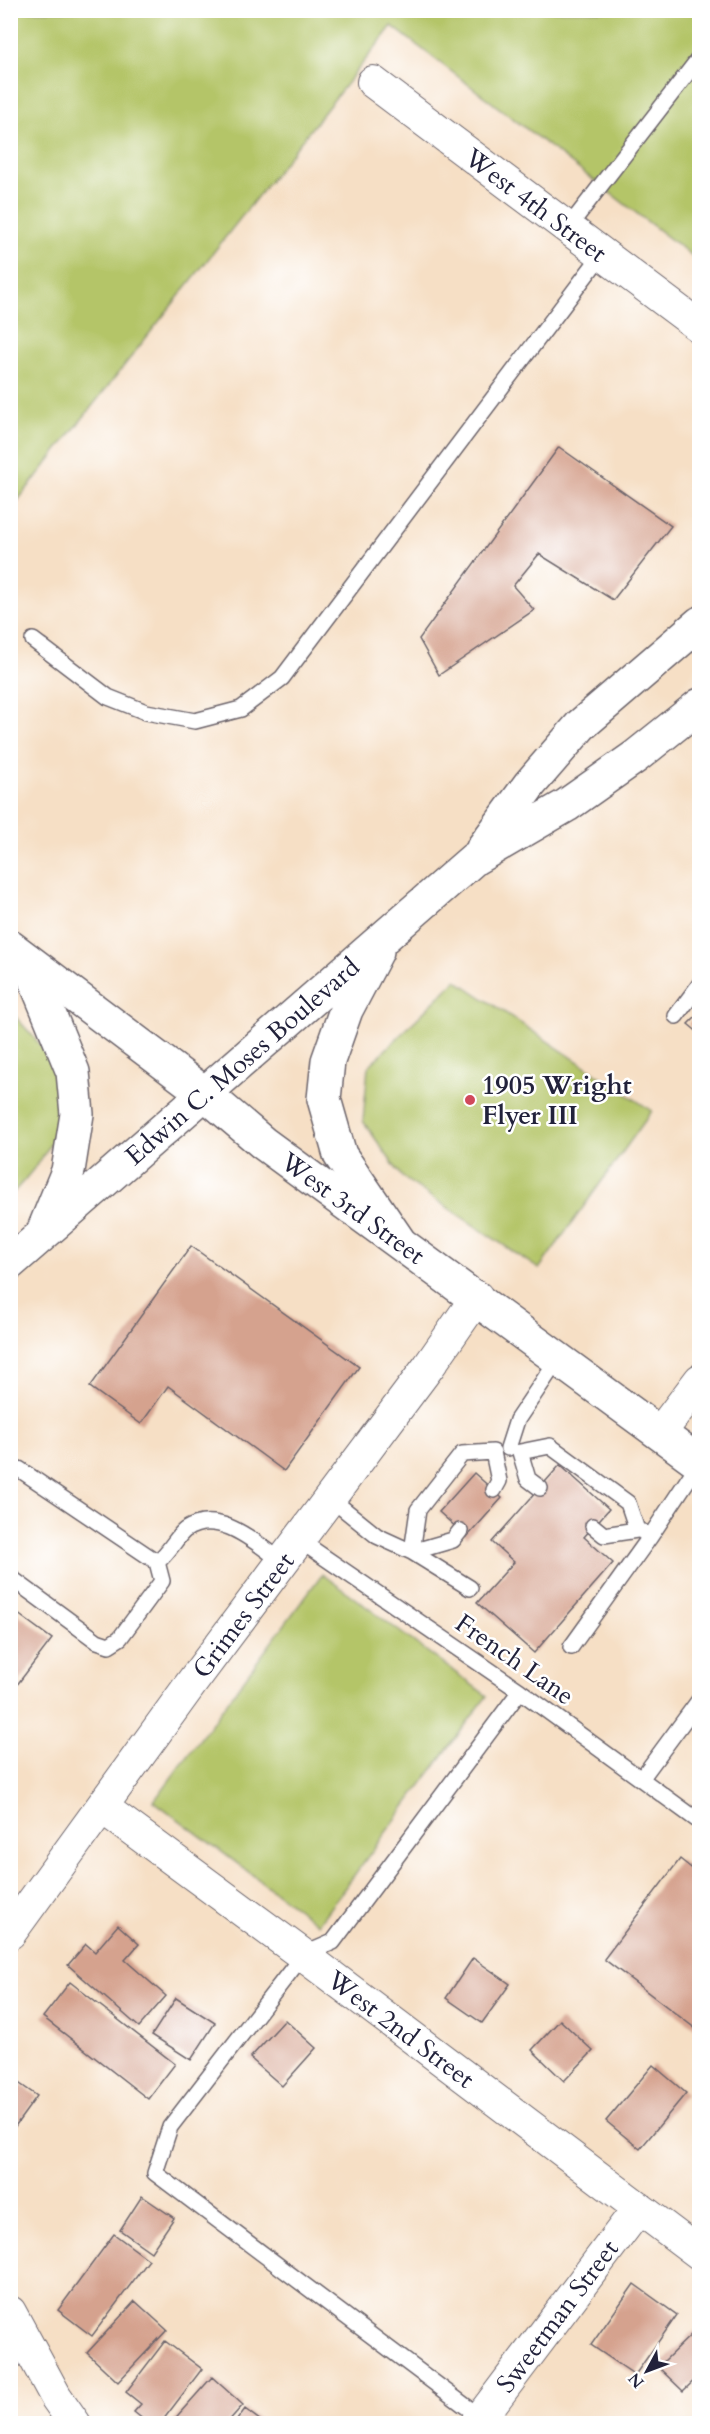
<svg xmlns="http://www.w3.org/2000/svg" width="710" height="2434" viewBox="0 0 710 2434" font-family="Cardo,serif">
<rect width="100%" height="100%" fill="#fff"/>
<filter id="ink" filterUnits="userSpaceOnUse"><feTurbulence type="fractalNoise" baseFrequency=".0167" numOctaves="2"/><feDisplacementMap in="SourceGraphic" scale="12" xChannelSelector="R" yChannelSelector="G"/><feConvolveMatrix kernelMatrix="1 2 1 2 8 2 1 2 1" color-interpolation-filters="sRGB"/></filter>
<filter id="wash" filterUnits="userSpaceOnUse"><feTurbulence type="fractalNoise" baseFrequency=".008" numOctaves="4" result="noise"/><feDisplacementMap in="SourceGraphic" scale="24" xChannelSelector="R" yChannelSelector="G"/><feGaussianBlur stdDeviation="1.35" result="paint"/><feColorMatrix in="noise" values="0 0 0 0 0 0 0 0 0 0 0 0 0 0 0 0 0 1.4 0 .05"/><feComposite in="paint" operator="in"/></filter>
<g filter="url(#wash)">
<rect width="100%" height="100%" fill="#f6dfc5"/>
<path fill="#b4c568" stroke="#6b7452" stroke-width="1.5" d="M11 11H699V261L392 26 11 509Z
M456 980 652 1111 539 1269 402 1177 363 1121 368 1067Z
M10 1011C26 1029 47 1048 55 1070 74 1123 45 1158 11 1195Z
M322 1574 487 1696 318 1924 154 1801Z"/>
<g id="blocks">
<path fill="#d5a28e" d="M559 447 671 526 613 600 539 554 513 586 534 610 439 675 419 639Z
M700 1012V1034L688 1024Z
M191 1246 359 1367 284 1471 168 1386 141 1424 90 1387Z
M560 1465 609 1509 584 1537 613 1563 534 1653 477 1603 514 1562 492 1542Z
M474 1473 502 1498 467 1537 439 1512Z
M10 1608 52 1639 10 1694Z
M680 1859 700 1875V2032L604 1959Z
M118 1925 139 1944 125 1960 166 1996 139 2027 68 1965 86 1944 95 1952Z
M473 1958 510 1984 482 2023 446 1998Z
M70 1982 175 2064 148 2099 43 2017Z
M176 1998 215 2023 191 2060 152 2035Z
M285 2020 316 2048 282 2086 250 2058Z
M560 2020 593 2051 564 2081 532 2050Z
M653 2065 686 2093 640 2149 606 2121Z
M10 2077 37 2096 13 2129 10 2128Z
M142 2196 174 2218 151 2252 120 2230Z
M114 2234 149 2260 92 2336 58 2310Z
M634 2284 677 2315 635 2375 591 2345Z
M135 2301 167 2330 118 2382 87 2353Z
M700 2326V2375L683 2391 658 2367Z
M165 2341 202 2369 160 2424H149L134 2412 141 2404 126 2392Z
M212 2377 243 2405 226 2424H170Z
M245 2409 265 2424H234Z"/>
</g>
</g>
<g filter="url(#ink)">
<use href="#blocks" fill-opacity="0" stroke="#6c646b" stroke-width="1.5"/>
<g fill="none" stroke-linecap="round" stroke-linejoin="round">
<defs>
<path id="lane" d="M567 229 700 57
M33 640 108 697 146 712 195 721 241 709 282 678 602 254
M676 1016 700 984
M508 1448 517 1420 558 1359
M10 1467 19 1469 157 1562 162 1581 120 1638 109 1645 97 1641 10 1577
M540 1488 528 1479 520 1452 550 1446 628 1503 637 1530 604 1535 593 1526
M330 1498 377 1536 412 1552 470 1588
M460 1531 453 1540 412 1552 418 1510 462 1454 493 1452 499 1481 494 1490
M643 1532 650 1537 699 1463
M299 1540 520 1691 700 1822
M157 1562C169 1553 177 1536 185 1530 219 1507 257 1544 283 1562
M571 1647 650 1537
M641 1779 700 1699
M484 2420 155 2173 170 2127 303 1955 333 1942 520 1691"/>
<path id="street" d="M373 82 700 327
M660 1433 700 1380
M102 1807 303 1955 700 2254
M10 1933 193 1681 429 1366 477 1297
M10 2312 56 2397 75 2424
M476 2424 638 2209"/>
<path id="secondary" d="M483 848 530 784 581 725 700 623
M377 951 346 1010 328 1061 324 1099 340 1155 398 1240
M27 960 73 1072 77 1114 68 1171 43 1232
M10 1263 474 859 567 805 635 757 700 705"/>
<path id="primary" d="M10 947 204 1093 263 1143 700 1463"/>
</defs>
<use href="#lane" stroke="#6c646b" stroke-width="18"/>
<use href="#street" stroke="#6c646b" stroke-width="34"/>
<use href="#secondary" stroke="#6c646b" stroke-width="36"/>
<use href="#primary" stroke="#6c646b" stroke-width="36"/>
<use href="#lane" stroke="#fff" stroke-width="15"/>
<use href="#street" stroke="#fff" stroke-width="32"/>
<use href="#secondary" stroke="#fff" stroke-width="33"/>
<use href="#primary" stroke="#fff" stroke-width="33"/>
</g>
</g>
<circle fill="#d1495b" stroke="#fff" stroke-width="2" cx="470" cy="1100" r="6"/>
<g text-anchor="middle" stroke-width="5" stroke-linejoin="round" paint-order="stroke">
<g font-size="26" fill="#22223b" stroke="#fff">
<text transform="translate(536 205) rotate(37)" y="9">West 4th Street</text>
<text transform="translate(242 1061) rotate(-41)" y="9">Edwin C. Moses Boulevard</text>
<text transform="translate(353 1208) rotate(36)" y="9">West 3rd Street</text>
<text transform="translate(243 1615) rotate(-53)" y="9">Grimes Street</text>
<text transform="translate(515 1659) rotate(35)" y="9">French Lane</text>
<text transform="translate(401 2029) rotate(37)" y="9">West 2nd Street</text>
<text transform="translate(557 2316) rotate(-53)" y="9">Sweetman Street</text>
</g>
<g font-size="26" font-weight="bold" fill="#22223b" stroke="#fff" text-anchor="start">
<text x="482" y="1094">1905 Wright<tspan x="482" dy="30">Flyer III</tspan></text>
</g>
</g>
<rect width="710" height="2434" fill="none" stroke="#fff" stroke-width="36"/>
<g transform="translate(647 2371) rotate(229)" stroke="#ffffff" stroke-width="4.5" paint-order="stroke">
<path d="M0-4.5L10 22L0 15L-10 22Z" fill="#22223b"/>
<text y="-9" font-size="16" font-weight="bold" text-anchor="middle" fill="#22223b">N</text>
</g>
</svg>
